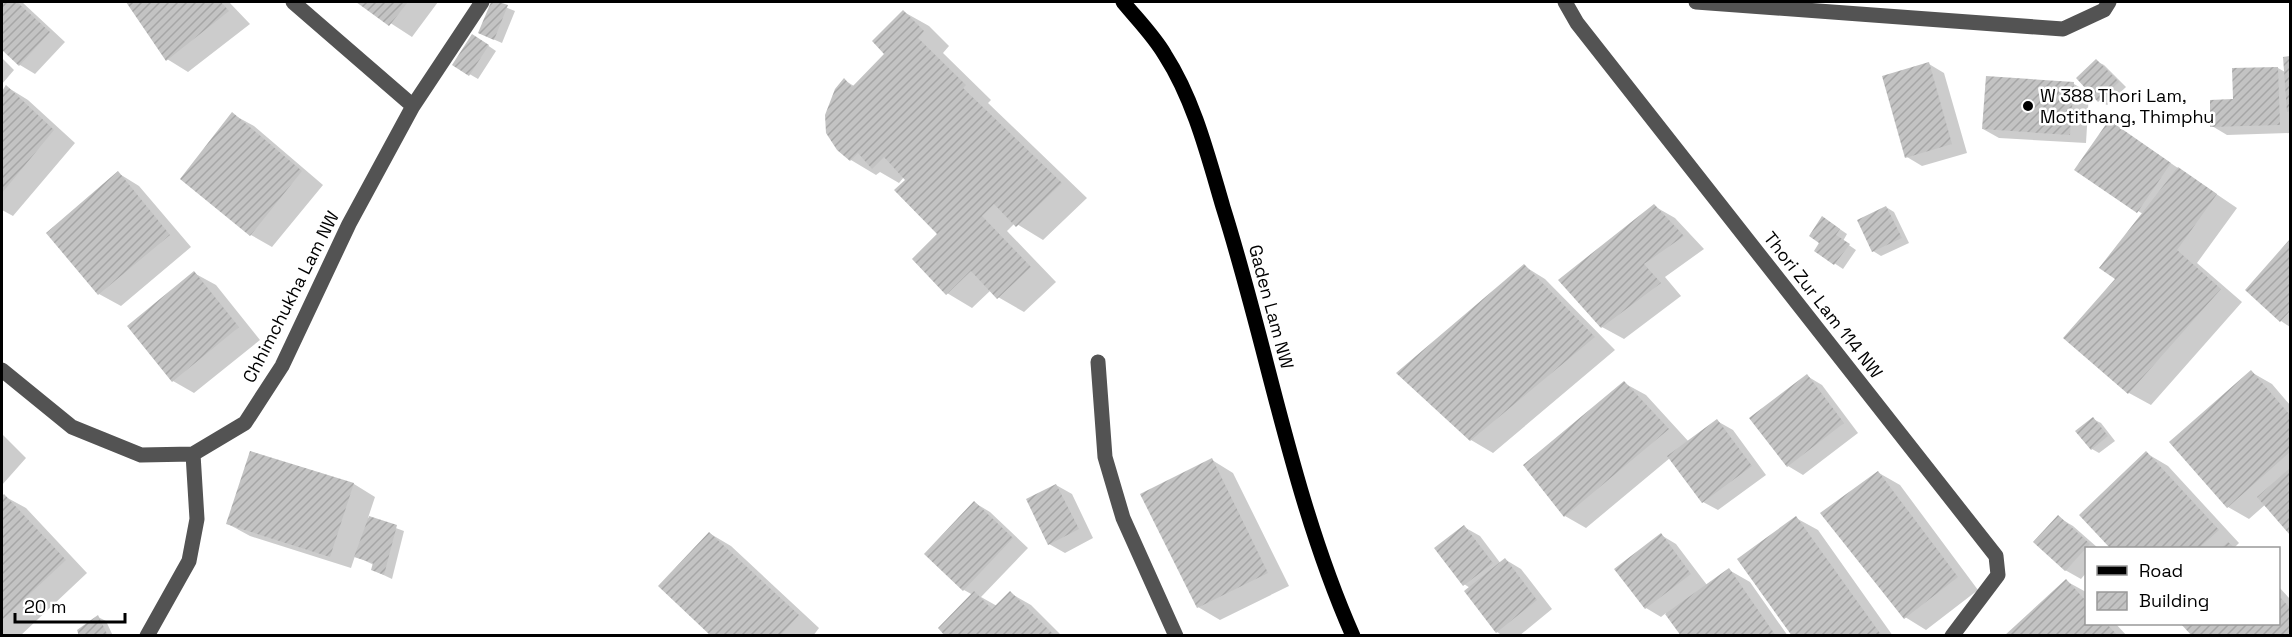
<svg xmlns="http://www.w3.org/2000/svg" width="2292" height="637" viewBox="0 0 2292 637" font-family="'Space Grotesk',sans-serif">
<defs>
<pattern id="building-hatch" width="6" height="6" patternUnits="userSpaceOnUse" patternTransform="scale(1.5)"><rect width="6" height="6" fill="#c3c3c3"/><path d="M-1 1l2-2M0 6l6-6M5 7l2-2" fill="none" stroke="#a6a6a6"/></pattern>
</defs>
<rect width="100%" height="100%" fill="#fff"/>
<path fill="#0003" d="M2 2H22L65 42 35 74 20 65 2 48Z
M128 2H229L250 24 188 72 167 59Z
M358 2H438L412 37Z
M493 2 515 11 502 43 479 33Z
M904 12 929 26 949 46 943 53 991 100 988 103 1087 198 1043 240 1015 223 1007 231 1056 282 1024 312 998 297 991 290 972 308 947 293 939 234 907 180 904 177 899 183 880 172 876 175 851 160 844 80 854 86 886 54Z
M480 40 496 51 478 79 454 65Z
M2 58 14 70 2 84Z
M2284 58H2290V133L2227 135 2212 126 2235 100 2278 68 2285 72Z
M2096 61 2104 65 2126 87 2107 105 2099 100Z
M1929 64 1944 73 1967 153 1922 166 1907 157Z
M1987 78 2074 84 2089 93 2086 143 1999 138 1983 129Z
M7 87 28 100 75 143 13 216 2 210V93Z
M232 114 254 126 323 185 272 247 251 235Z
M2110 122 2237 208 2197 263 2242 302 2151 405 2129 393 2065 337 2117 279 2143 214 2138 211Z
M118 173 139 186 191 247 121 306 99 294Z
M1654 206 1675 218 1704 249 1665 277 1681 296 1624 339 1602 327 1560 280Z
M1886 207 1894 212 1909 243 1881 256 1873 251Z
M1831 223 1847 234 1843 241 1856 250 1843 269 1816 251Z
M2290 242V327L2281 321 2247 290Z
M1524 266 1545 279 1615 350 1493 453 1471 440 1398 373Z
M194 273 216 285 260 340 194 393 173 381Z
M2251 372 2272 384 2290 405V532L2266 504 2249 519 2228 507Z
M1807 376 1822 385 1858 433 1803 475 1788 466Z
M1624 383 1646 395 1689 442 1717 421 1733 430 1766 475 1718 510 1703 502 1670 458 1586 528 1565 516Z
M2093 419 2101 423 2115 441 2099 453 2092 449Z
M2 434 26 458 2 485Z
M251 453 354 484 375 497 368 518 404 531 392 579 373 570 374 565 355 556 351 568 250 536 228 524Z
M2146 453 2168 466 2239 543 2235 547 2237 548H2112L2081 515Z
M1212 460 1233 473 1289 586 1220 620 1198 607Z
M1879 473 1900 485 1978 590 1926 630 1905 617Z
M1056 485 1072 494 1093 538 1065 553 1049 544Z
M4 496 26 508 87 573 20 636H2V498Z
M975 503 990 512 1028 548 981 597 997 606 1010 593 1031 605 1062 636H947L973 595 964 590Z
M2058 517 2073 526 2098 548H2086V573L2081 579 2065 570Z
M1796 518 1818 530 1893 636H1794Z
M1464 527 1480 536 1501 564 1506 560 1521 569 1552 609 1519 636H1503L1497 632 1470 588 1464 584Z
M709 533 731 546 819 628 813 636H714Z
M1661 535 1676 544 1707 585 1729 570 1750 582 1788 636H1683L1666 613 1661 617 1646 608Z
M2066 581 2086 592V624H2116L2127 636H2006Z
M2278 586 2290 599V636H2194L2183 624H2278Z
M98 617 106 621 113 636H81Z"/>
<path fill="url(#building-hatch)" d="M2 2H17L50 32 19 66 2 50Z
M126 2H221L229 11 166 61Z
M356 2H408L389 26Z
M491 2H499L508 5 494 40 478 33Z
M903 10 924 31 918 38 966 85 963 88 1062 183 1016 227 994 204 982 216 1031 267 997 299 971 271 946 295 912 259 937 234 894 190 905 180 884 157 872 169 858 153 850 161 837 150 826 133 825 115 835 89 844 78 852 87 884 54 872 41Z
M472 34 489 45 469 76 452 65Z
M2290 56V111L2287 112 2283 57Z
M2096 59 2119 82 2098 102 2076 78Z
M1929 62 1952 144 1905 158 1882 76Z
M2278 67 2280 125 2210 127V100L2233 99 2232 68Z
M1986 76 2074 82 2070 135 1982 129Z
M6 85 54 130 2 193V91Z
M232 112 302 171 250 236 180 179Z
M2109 120 2171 163 2137 213 2074 170Z
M2178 167 2217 194 2177 250 2221 289 2128 394 2063 338 2115 279 2099 268Z
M118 171 170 235 98 295 46 233Z
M1654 204 1684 236 1644 264 1661 283 1601 328 1558 280Z
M1886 206 1902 238 1872 252 1857 220Z
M1822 216 1840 229 1836 235 1850 244 1834 265 1814 251 1819 243 1809 236Z
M2290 239V311L2280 322 2245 290Z
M1524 264 1595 337 1470 441 1396 373Z
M194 271 239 327 172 382 127 326Z
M2251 370 2290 415V452L2227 508 2169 442Z
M1807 374 1844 423 1787 467 1749 418Z
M1624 381 1669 429 1564 517 1523 465Z
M2093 417 2108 436 2091 450 2075 431Z
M1717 419 1752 466 1702 503 1667 456Z
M250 451 354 483 330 557 226 524Z
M2146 451 2219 530 2199 548H2110L2079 515Z
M1212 458 1268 573 1197 608 1140 494Z
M2290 468V535L2257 497Z
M1878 471 1958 577 1904 619 1820 513Z
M1056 484 1079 529 1048 545 1026 499Z
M4 494 66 560 2 620V496Z
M974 501 1013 538 963 591 924 554Z
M2058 515 2090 544 2065 571 2033 542Z
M369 516 397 525 384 575 371 570 373 563 354 557Z
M1796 516 1882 636H1792L1737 559Z
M1464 525 1493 563 1463 586 1434 548Z
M709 532 799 615 780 636H711L658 586Z
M1661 533 1691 574 1645 609 1614 569Z
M2228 542 2235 548H2221Z
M1505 558 1537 600 1496 633 1464 591Z
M1729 568 1776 636H1681L1665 614Z
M2066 579 2086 601V624H2107L2118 636H2004Z
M974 591 992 609 1010 591 1055 636H945L938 628Z
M2278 595 2290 608V631L2285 636H2192L2181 624H2278Z
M98 615 108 636H79L77 630Z"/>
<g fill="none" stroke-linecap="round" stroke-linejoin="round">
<path stroke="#535353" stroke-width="15" d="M293 2 413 106
M1565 2 1577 23 1996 556 1998 575 1952 636
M1696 2 2063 29 2104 10 2109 2
M1098 362 1105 457 1123 518 1176 636
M2 370 72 427 141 455 193 454 245 423 282 366 349 224 413 106 482 2
M147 636 189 561 197 519 193 454"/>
<path stroke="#000" stroke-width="15" d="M1123 2C1137 19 1154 36 1165 55 1194 100 1208 156 1223 207 1268 349 1292 498 1353 636"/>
</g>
<circle fill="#000" stroke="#fff" stroke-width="2" cx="2028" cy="106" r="6"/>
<g text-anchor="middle" stroke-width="5" stroke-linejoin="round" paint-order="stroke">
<g font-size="18" fill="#000" stroke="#fff" text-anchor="start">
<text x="2040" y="102">W 388 Thori Lam,<tspan x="2040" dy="21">Motithang, Thimphu</tspan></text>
</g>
<g font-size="18" fill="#000" stroke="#fff">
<text transform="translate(291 297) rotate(-63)" y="6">Chhimchukha Lam NW</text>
<text transform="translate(1823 305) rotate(52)" y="6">Thori Zur Lam 114 NW</text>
<text transform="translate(1271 307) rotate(75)" y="6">Gaden Lam NW</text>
</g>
</g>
<rect width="2292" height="637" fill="none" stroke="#000000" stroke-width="6"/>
<rect x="2085" y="547" width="195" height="78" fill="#ffffff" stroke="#999999" stroke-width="1.5"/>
<rect x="2097" y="566" width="30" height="9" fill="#000000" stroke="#999999" stroke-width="1.5"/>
<text x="2139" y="577" font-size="18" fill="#000000">Road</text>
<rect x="2097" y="592" width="30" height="18" fill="url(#building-hatch)" stroke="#999999" stroke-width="1.5"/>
<text x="2139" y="607" font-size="18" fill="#000000">Building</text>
<path d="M15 613v9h110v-9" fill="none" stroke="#000000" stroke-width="3"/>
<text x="24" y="613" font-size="18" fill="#000000" stroke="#ffffff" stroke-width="4.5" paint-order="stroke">20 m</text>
</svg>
